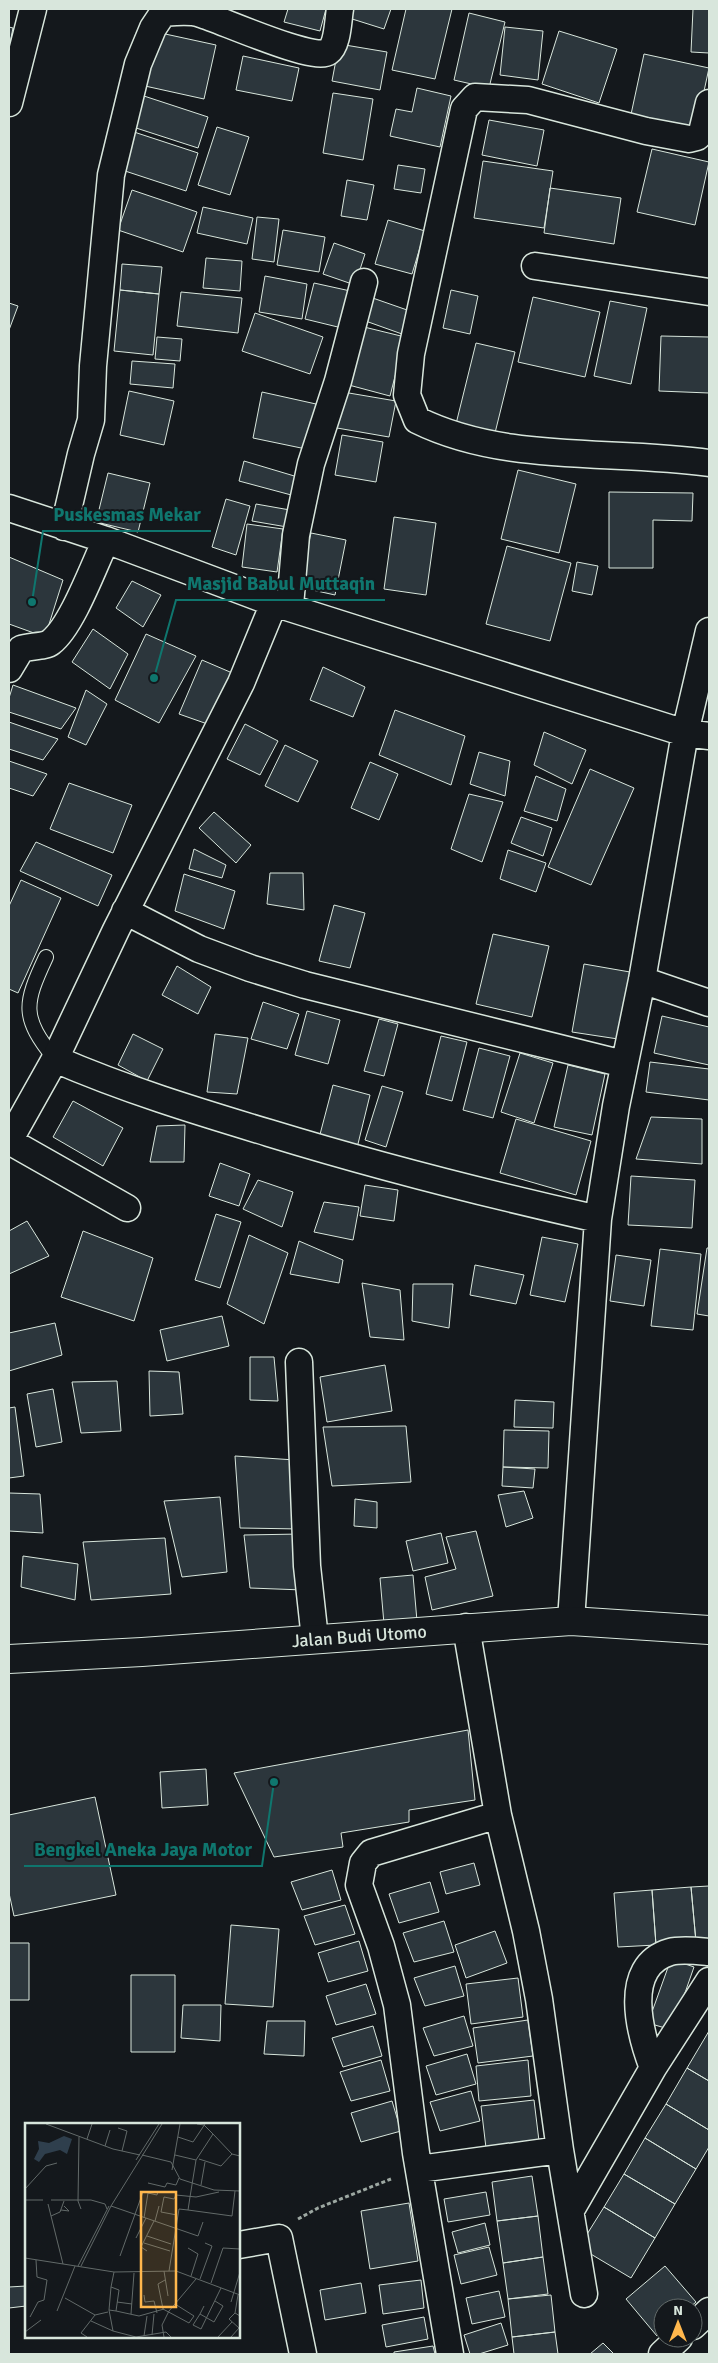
<svg xmlns="http://www.w3.org/2000/svg" width="718" height="2363" viewBox="0 0 718 2363" font-family="Signika,sans-serif">
<rect width="100%" height="100%" fill="#14181c"/>
<path fill="#2c363c" stroke="#d8e6dc" d="M288 9H326L320 31 284 22Z
M352 9H391L384 29 349 18Z
M406 9H452L435 79 392 70Z
M693 9H709V53L691 52Z
M469 13 505 22 489 88 454 80Z
M9 27 13 28 9 48Z
M505 27 543 31 538 80 500 75Z
M559 31 617 49 599 103 542 84Z
M156 32 216 45 204 99 145 86Z
M339 44 387 52 380 90 332 81Z
M644 54 709 68 695 133 630 119Z
M243 56 299 68 292 101 236 90Z
M417 88 451 96 440 147 390 136 396 109 412 112Z
M333 93 373 99 363 160 323 153Z
M144 96 208 117 198 148 133 127Z
M489 120 544 130 537 166 482 155Z
M217 127 249 137 230 195 198 185Z
M131 131 198 153 186 191 119 169Z
M652 149 709 162 695 225 637 212Z
M483 161 553 171 544 228 474 218Z
M398 165 425 169 421 193 394 189Z
M347 180 374 185 367 220 341 216Z
M550 188 621 198 614 244 544 233Z
M132 190 197 212 183 252 118 230Z
M203 207 253 218 247 244 197 233Z
M257 217 279 219 274 262 252 259Z
M388 220 425 231 412 274 375 264Z
M283 230 325 237 319 272 277 265Z
M334 243 365 254 355 285 323 274Z
M206 258 242 261 240 291 203 288Z
M122 264 162 267 159 294 120 290Z
M265 276 307 284 302 319 259 312Z
M314 283 355 292 346 329 305 319Z
M120 290 159 294 153 355 114 351Z
M451 290 478 296 470 334 443 328Z
M181 292 242 298 238 333 177 326Z
M367 296 410 311 402 334 360 319Z
M533 297 600 312 585 377 518 362Z
M610 301 647 308 631 384 594 376Z
M9 303 18 306 9 330Z
M255 313 323 337 310 374 242 351Z
M360 326 405 337 390 396 345 384Z
M661 336 709 337V393L659 391Z
M157 337 182 339 180 361 155 359Z
M476 343 515 352 494 437 455 428Z
M132 361 175 364 173 388 130 384Z
M129 391 174 401 164 445 120 435Z
M262 392 316 404 306 449 253 438Z
M343 392 396 401 389 437 337 428Z
M342 435 383 442 376 482 335 475Z
M244 461 301 478 295 496 239 481Z
M518 470 576 484 559 553 501 539Z
M108 473 150 483 138 532 96 522Z
M609 492 693 493 692 521 653 520V568H609Z
M226 499 250 506 236 555 212 547Z
M256 504 290 510 287 527 252 521Z
M394 517 436 523 426 595 384 589Z
M247 524 283 529 277 572 242 567Z
M311 533 346 540 335 595 299 587Z
M507 546 571 563 550 641 486 624Z
M9 557 63 580 45 637 9 624Z
M577 562 598 566 592 595 572 591Z
M132 581 161 595 143 627 116 608Z
M93 629 128 654 110 689 72 662Z
M146 634 196 656 159 723 115 700Z
M202 660 237 675 216 727 179 714Z
M323 667 365 687 353 717 310 700Z
M13 685 76 708 61 729 9 712V698Z
M86 690 107 704 86 745 68 737Z
M395 710 465 736 451 785 379 755Z
M9 722 58 739 43 760 9 749Z
M245 724 278 741 260 775 227 759Z
M544 732 586 750 572 784 534 765Z
M285 745 318 761 298 802 265 786Z
M479 752 510 761 505 796 470 784Z
M9 761 47 774 33 796 9 788Z
M370 762 398 774 379 820 351 808Z
M590 769 634 788 591 885 548 867Z
M536 776 566 789 557 821 524 811Z
M69 783 132 805 113 853 50 829Z
M469 794 503 802 482 862 451 849Z
M214 812 251 845 236 863 199 828Z
M521 817 552 828 543 856 511 843Z
M36 842 112 875 98 906 20 871Z
M194 849 226 865 222 878 189 869Z
M508 850 546 863 536 892 500 879Z
M270 873H303L304 910 267 904Z
M184 874 235 891 224 929 175 911Z
M21 880 61 898 18 993 9 989V906Z
M334 905 365 913 350 968 319 961Z
M493 934 549 946 532 1017 476 1004Z
M584 964 630 972 618 1039 572 1032Z
M177 966 211 987 198 1014 162 995Z
M263 1002 299 1014 287 1049 251 1039Z
M307 1011 340 1020 328 1064 295 1055Z
M662 1016 709 1027V1065L654 1053Z
M379 1019 398 1024 384 1076 364 1071Z
M133 1034 163 1049 147 1081 118 1065Z
M215 1034 248 1038 237 1094 207 1092Z
M441 1036 467 1042 452 1101 426 1094Z
M479 1048 510 1056 493 1118 463 1110Z
M520 1053 553 1063 534 1123 501 1112Z
M650 1062 709 1069V1100L646 1092Z
M568 1065 605 1074 592 1135 554 1127Z
M333 1085 370 1095 356 1152 318 1142Z
M382 1086 403 1092 386 1147 365 1140Z
M73 1101 123 1128 103 1166 53 1137Z
M651 1117 702 1119V1164L636 1159Z
M516 1119 591 1141 576 1195 500 1173Z
M185 1125 184 1162H150L157 1126Z
M220 1163 250 1174 239 1206 209 1196Z
M631 1176 695 1180 692 1228 628 1225Z
M258 1180 293 1192 282 1227 243 1209Z
M365 1185 398 1190 394 1221 360 1216Z
M324 1202 359 1207 353 1240 314 1232Z
M216 1214 241 1222 220 1288 195 1280Z
M27 1221 49 1256 9 1274V1231Z
M83 1231 153 1258 134 1321 61 1297Z
M249 1235 288 1253 264 1324 227 1304Z
M542 1237 578 1244 565 1302 530 1295Z
M299 1241 343 1260 339 1283 290 1274Z
M707 1248H709V1316L697 1314Z
M660 1249 701 1254 693 1330 651 1326Z
M616 1255 651 1260 644 1306 610 1301Z
M475 1265 524 1275 516 1304 470 1295Z
M362 1283 400 1290 404 1340 370 1337Z
M413 1284H453L449 1328 412 1321Z
M222 1316 229 1346 167 1361 160 1330Z
M55 1323 62 1355 9 1371V1333Z
M250 1357H274L278 1401 250 1400Z
M385 1365 392 1411 327 1422 320 1377Z
M149 1371 179 1372 183 1414 150 1416Z
M117 1381 121 1431 81 1433 72 1382Z
M53 1389 62 1442 36 1447 27 1394Z
M515 1400 554 1402 553 1428 514 1427Z
M15 1407 24 1476 9 1478V1408Z
M406 1426 411 1482 332 1486 323 1427Z
M504 1430 549 1431 548 1468 503 1467Z
M235 1456 295 1460 301 1529 240 1528Z
M503 1467 535 1469 533 1488 502 1486Z
M524 1491 533 1518 506 1527 498 1495Z
M9 1493 40 1494 43 1533 9 1531Z
M220 1497 227 1572 182 1577 164 1501Z
M355 1499 377 1502V1528L354 1526Z
M476 1531 493 1596 432 1610 425 1577 456 1569 446 1537Z
M441 1533 448 1563 413 1571 406 1541Z
M301 1534 303 1590 250 1588 244 1535Z
M165 1538 171 1594 91 1600 83 1542Z
M23 1556 78 1564 75 1600 21 1587Z
M413 1575 417 1621 384 1624 380 1578Z
M468 1730 475 1800 409 1810V1822L341 1833 343 1847 274 1857 234 1773Z
M206 1769 208 1805 162 1808 160 1772Z
M95 1797 116 1895 14 1916 9 1893V1815Z
M474 1863 480 1885 446 1894 440 1872Z
M332 1870 341 1900 302 1910 291 1882Z
M430 1882 439 1912 399 1923 389 1894Z
M709 1886V1941L696 1942 691 1887Z
M691 1887 696 1942 656 1945 652 1890Z
M652 1890 656 1945 618 1947 614 1893Z
M345 1905 355 1934 315 1945 304 1916Z
M444 1921 454 1952 414 1962 403 1933Z
M231 1925 279 1929 273 2007 225 2004Z
M495 1931 507 1963 466 1978 455 1945Z
M359 1941 368 1971 328 1982 318 1953Z
M9 1943H29V2000H9Z
M671 1959 694 1967 672 2030 648 2023Z
M455 1966 464 1996 425 2006 414 1978Z
M131 1975H175V2052H131Z
M518 1978 523 2017 471 2024 466 1984Z
M366 1984 376 2014 336 2025 326 1996Z
M183 2005H221L220 2041 181 2038Z
M464 2016 473 2046 434 2056 423 2028Z
M528 2020 533 2056 478 2063 473 2028Z
M267 2021H305L304 2056 264 2054Z
M373 2026 382 2056 343 2067 332 2038Z
M709 2031V2081L687 2068Z
M467 2054 476 2084 436 2095 426 2066Z
M381 2060 390 2091 351 2101 340 2072Z
M528 2060 531 2096 479 2101 476 2066Z
M687 2068 709 2081V2130L666 2104Z
M471 2091 480 2121 440 2131 430 2102Z
M534 2100 539 2141 486 2148 481 2106Z
M392 2101 401 2131 361 2142 351 2113Z
M666 2104 709 2130V2147L696 2169 645 2138Z
M645 2138 696 2169 675 2204 624 2174Z
M624 2174 675 2204 655 2238 604 2207Z
M532 2176 538 2216 497 2221 492 2182Z
M486 2192 490 2215 448 2222 444 2199Z
M409 2203 418 2261 370 2269 361 2211Z
M604 2207 655 2238 631 2278 579 2247Z
M538 2216 543 2257 503 2263 497 2221Z
M485 2223 490 2245 458 2253 452 2232Z
M489 2247 497 2275 461 2284 454 2255Z
M543 2257 548 2294 508 2299 503 2263Z
M665 2266 696 2302 689 2308H663V2330L657 2336 626 2299Z
M421 2280 424 2308 383 2314 379 2285Z
M361 2283 366 2313 325 2320 320 2290Z
M26 2286V2306L9 2308V2287Z
M499 2291 505 2317 472 2324 466 2298Z
M551 2295 555 2332 512 2337 508 2299Z
M424 2317 428 2339 386 2347 382 2325Z
M501 2323 508 2345 479 2354H470L464 2335Z
M555 2332 558 2354H514L512 2337Z
M603 2343 614 2354H590Z
M433 2346 435 2354H394V2352Z"/>
<g fill="none" stroke-linecap="round" stroke-linejoin="round">
<defs>
<path id="service" d="M46 957C24 1004 21 1017 55 1059"/>
<path id="minor" d="M9 103 33 9
M709 103 702 132 697 137 689 139 646 131 528 100 475 97 464 109 411 354 407 395 417 420C506 464 613 449 709 463
M535 266 709 292
M9 508 106 540 274 603 685 733 709 736
M64 527 81 454 91 420 93 366 111 175 138 64 153 28 163 13C175 12 190 10 201 14 221 20 314 62 328 52 338 45 338 20 340 9
M290 606 296 535 311 464 338 381 364 282
M9 669 21 649C29 646 45 647 51 642 72 626 94 565 106 540
M125 911 199 949 250 968 305 985 624 1064
M642 980 709 1003
M55 1059C124 1089 196 1111 269 1133 377 1166 487 1194 598 1219
M127 1208 9 1141 55 1059 116 930 241 683 274 603
M299 1362 307 1566 315 1639
M571 1621 598 1219 616 1106 642 980 685 733 709 631
M466 1627 498 1815 526 1931 539 1999 560 2150
M653 2068C640 2034 621 1966 670 1952 681 1949 698 1951 709 1952
M419 2169 560 2150 584 2294
M571 2210 653 2068 709 1981
M239 2245 279 2238 303 2354
M693 2326 709 2311
M450 2354 416 2153 397 2005 381 1946 359 1885 363 1863 371 1853 498 1815
M662 2354 679 2338"/>
<g id="secondary">
<path id="s1" d="M9 1659 142 1652 571 1621 709 1630"/>
</g>
</defs>
<use href="#service" stroke="#d8e6dc" stroke-width="16"/>
<use href="#minor" stroke="#d8e6dc" stroke-width="29"/>
<use href="#secondary" stroke="#d8e6dc" stroke-width="30"/>
<path stroke="#9da8a2" stroke-width="3" stroke-dasharray="4 2.5" stroke-linecap="butt" d="M298 2219 318 2208 391 2179"/>
<use href="#service" stroke="#14181c" stroke-width="14"/>
<use href="#minor" stroke="#14181c" stroke-width="26"/>
<use href="#secondary" stroke="#14181c" stroke-width="28"/>
</g>
<g text-anchor="middle" stroke-width="4" stroke-linejoin="round" paint-order="stroke">
<g font-size="18" fill="#d8e6dc" stroke="#14181c">
<text dy="6" stroke="none"><textPath href="#s1" startOffset="351">Jalan Budi Utomo</textPath></text>
</g>
</g>
<g transform="translate(25 2123)">
<rect width="215" height="215" fill="#14181c"/>
<path d="M39 13 47 16 42 31 35 27 20 31 14 39 9 36 14 26 13 18 24 20Z" fill="#2f3f4d"/>
<path fill="none" stroke="#626a69" stroke-width="1" d="M21 1 88 26 115 32M172 1 179 2 188 11M93 5 102 8 97 28M54 14 53 78 56 86M153 14 168 19 180 1M62 16 67 1M80 23 85 7M117 32 146 39 155 56 189 67 215 68M150 32 171 37M174 36 196 43 207 31 215 33M111 37 134 1M147 47 155 1M123 60 140 64 142 60 151 62 154 55M176 62 180 39M0 66 21 43 32 40M165 74 171 37 188 11 207 31M0 77H18M26 77H66L80 81 82 86M23 81 38 141M86 83 173 113 178 99M36 87 44 88 39 83M163 87 207 93 210 68M152 92 136 89 139 74 149 76 151 72 171 74 194 69M26 93 35 89 39 78M119 95 123 70 132 72 133 68M130 98 134 83M122 113 146 121M111 115 121 95M119 120 145 128M163 125 173 131 166 153M122 128 116 124 129 98M95 133 118 69M0 135 89 149 151 148 215 172M53 143 84 83M56 143 86 83 137 1M139 148 143 173M144 148 154 86 163 87 165 74M89 149 86 164 94 167 91 188 84 187 88 208 111 214 141 209 146 214M175 156 187 123 180 120M140 157 133 161 138 186 164 200 169 193 150 181M186 160 198 125 215 126M119 172 120 179 129 178 132 190M40 175 70 192 83 189M92 179 107 181M206 179 215 149M179 183 175 191 189 199 198 183 190 178M84 187 86 164M32 188 50 143M91 188 114 193 139 186M210 190 213 172M106 191 109 150M175 191 168 202 176 206 196 165M5 194 13 179 19 177 22 157 12 154 11 137M66 198 88 208M0 209 16 197M127 212 129 191M119 213 122 193M62 214 56 210 70 192M139 214 137 202 144 188 171 156M193 214 207 199M206 214 214 205 204 196 210 190 215 193"/>
<path fill="#ffb74d" fill-opacity="0.15" stroke="#ffb74d" stroke-width="2.5" d="M116 69H151V184H116Z"/>
<rect width="215" height="215" fill="none" stroke="#d8e6dc" stroke-width="2.5"/>
</g>
<path fill="none" stroke="#0f766e" stroke-width="2" d="M32 602L43 531H211M154 678L176 600H385M274 1782L262 1866H24"/>
<g fill="#0f766e" stroke="#14181c" stroke-width="2">
<circle cx="32" cy="602" r="5"/>
<circle cx="154" cy="678" r="5"/>
<circle cx="274" cy="1782" r="5"/>
</g>
<g font-size="19" text-anchor="middle" font-weight="bold" fill="#0f766e" stroke="#14181c" stroke-width="4" stroke-linejoin="round" paint-order="stroke">
<text x="127" y="521">Puskesmas Mekar</text>
<text x="281" y="590">Masjid Babul Muttaqin</text>
<text x="143" y="1856">Bengkel Aneka Jaya Motor</text>
</g>
<rect width="718" height="2363" fill="none" stroke="#d8e6dc" stroke-width="20"/>
<g transform="translate(678 2323)"><circle r="24" fill="#14181c" stroke="#626a69"/>
<path d="M0-4L9 19L0 12L-9 19Z" fill="#ffb74d"/>
<text y="-8" font-size="14" font-weight="bold" text-anchor="middle" fill="#d8e6dc">N</text>
</g>
</svg>
